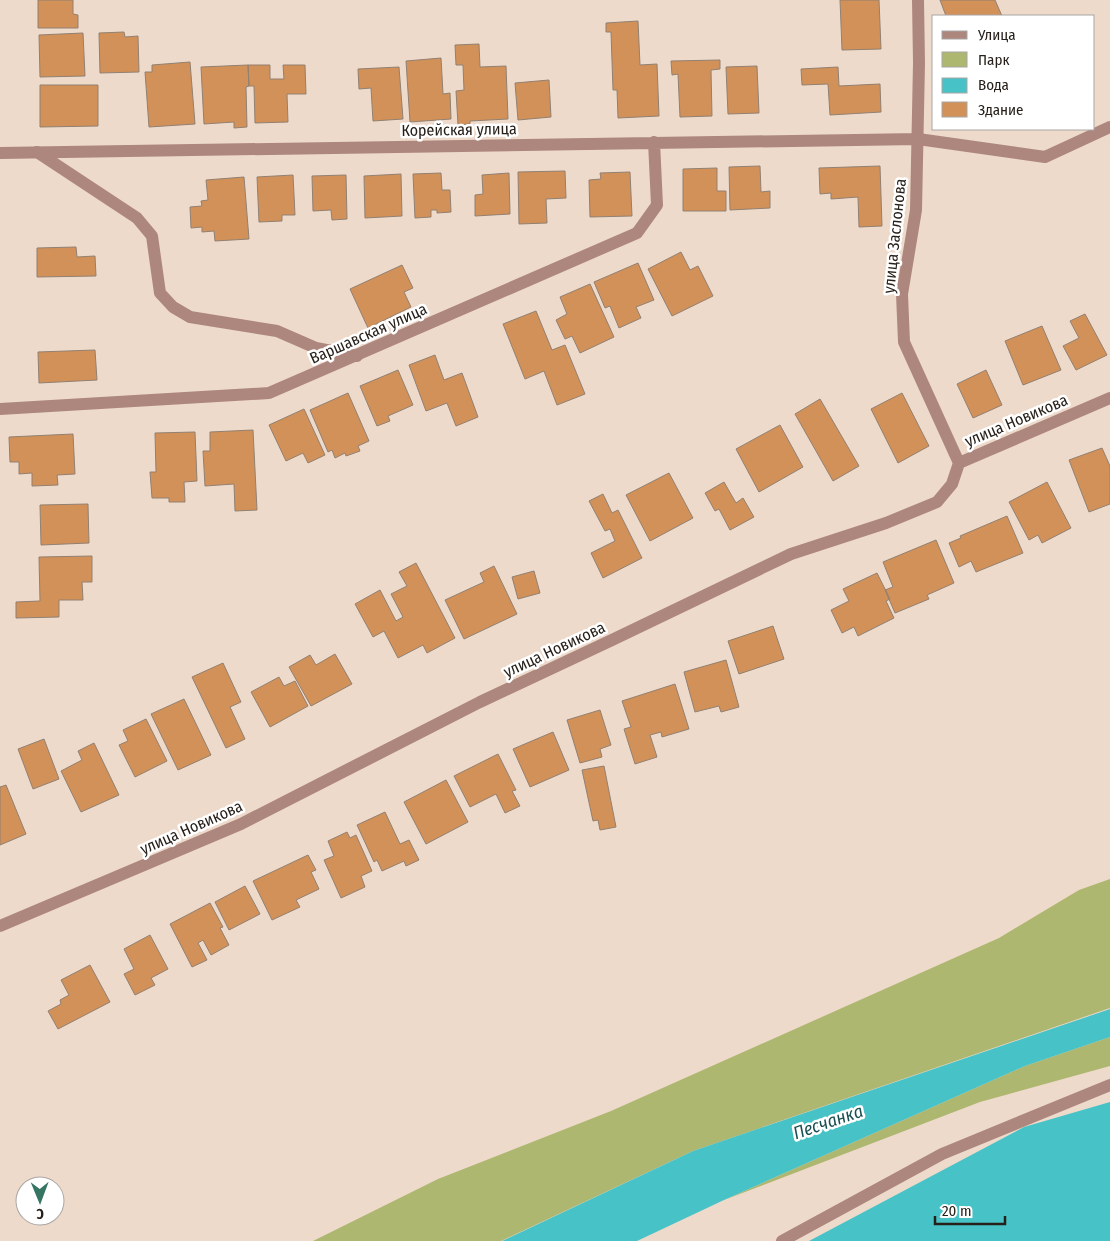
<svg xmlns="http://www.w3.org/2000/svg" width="1110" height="1241" viewBox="0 0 1110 1241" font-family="'Fira Sans Condensed',sans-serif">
<rect width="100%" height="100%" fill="#eedacb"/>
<path fill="#adb76f" d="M1110 879V1008L693 1151 501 1241H313L438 1179 611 1111 999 938 1079 890Z
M1110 1037V1066L980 1102 724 1200 1025 1066Z"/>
<path fill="#47c3c7" d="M1110 1009V1037L1025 1066 724 1200 637 1241H502L693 1151Z
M1110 1102V1241H809L1024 1127Z"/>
<path fill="#d29158" stroke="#928071" d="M38 0H73V14L78 15V28H38Z
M840 0H879L881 49 842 50Z
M940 0H995L1002 16H946Z
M638 21 640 65 657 64 659 116 618 118 617 90H613L611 32H606V23Z
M124 32 125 37 138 36 139 72 100 73 99 33Z
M83 33 85 76 40 77 39 35Z
M479 44 480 67 506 66 508 119 470 121V124L458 125 456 91 464 90 463 65H456L455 45Z
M441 58 443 94 450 93 451 119 410 122 406 61Z
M720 60V69L711 70 712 116 680 117 678 74 672 75 671 61Z
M190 62 195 124 149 127 145 72H152V65Z
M248 65H270V79H284L283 65H305L306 94H287L288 122 255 123 254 86H249Z
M248 65 249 86 246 87 247 127 234 128V122L204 124 201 67Z
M757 66 759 113 728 114 726 67Z
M399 67 403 119 373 121 371 88 359 89 358 69Z
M838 67 839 86 880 84 881 112 830 115 828 84 802 85 801 69Z
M549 80 551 117 518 120 515 83Z
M40 85H98V126L40 127Z
M760 166 761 192 770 191V208L730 210 729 167Z
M880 166 882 226 859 227 858 197 831 199V193L820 194 819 168Z
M717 168V191H726V211H683V169Z
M565 171 566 198 546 199 547 223 519 224 518 172Z
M630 172 632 216 590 217 589 180 601 179 600 173Z
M441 173 442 190H450L451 212 437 213V210H431V217L415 218 413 174Z
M509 173 510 214 475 216V195L483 194 482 175Z
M401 174 402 216 365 218 364 176Z
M293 175 295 215H282V221L259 222 257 177Z
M346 175 347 219 332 220 331 210 313 211 312 176Z
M244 177 249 239 215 241 214 231 202 232V227L191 228 190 207 202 206 201 201 208 200 206 180Z
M76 247 77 257 95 256 96 276 37 277V248Z
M681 252 690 270 698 266 713 296 672 316 648 269Z
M638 263 654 300 636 307 641 318 619 328 610 306 605 308 594 282Z
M402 265 413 288 404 292 411 307 368 328 350 289Z
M590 284 614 337 580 353 572 336 565 339 556 320 567 314 560 297Z
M536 311 552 350 565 345 585 394 557 405 544 371 525 379 503 324Z
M1085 314 1107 355 1076 370 1063 346 1079 338 1070 321Z
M1042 326 1061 370 1023 385 1005 341Z
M95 350 97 380 39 383 38 352Z
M435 355 444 380 462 373 478 417 456 426 447 403 426 411 409 365Z
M398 370 413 405 388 416 390 421 377 426 360 386Z
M986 370 1002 405 973 418 957 384Z
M348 393 369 441 358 446 360 451 346 456 345 453 335 458 332 450 328 452 310 410Z
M902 393 929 446 898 463 871 409Z
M820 399 859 466 833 481 795 414Z
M304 409 325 455 308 463 303 453 286 461 269 425Z
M780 425 803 467 759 492 736 449Z
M253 430 257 510 235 511 234 484 205 486 203 451H210V432Z
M195 432 197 481 184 482 185 502H169V498H152L150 472H156L155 433Z
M73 434 75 474 57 475 58 485 32 486V473L19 474V462H10L9 437Z
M1102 448 1110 466V504L1089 512 1069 460Z
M669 473 693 518 650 541 626 495Z
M724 482 736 503 743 498 754 517 730 530 719 509 715 511 705 493Z
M1047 482 1071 528 1042 543 1038 535 1029 540 1009 502Z
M603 494 612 513 618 510 642 558 603 578 591 553 615 541 610 529 605 531 589 501Z
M88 504 89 543 41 545 40 505Z
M1007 516 1023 553 976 572 971 561 959 567 949 543 961 538 960 536Z
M936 540 954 583 927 595 929 599 895 613 885 590 893 587 883 562Z
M92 556V582H82L83 600H59V617L16 618V602L40 601 39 557Z
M416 563 455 638 427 653 423 645 398 658 384 631 373 637 355 604 380 590 396 621 403 617 391 594 407 586 399 572Z
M494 566 517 614 464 639 445 600 484 582 480 573Z
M534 571 540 593 518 599 512 577Z
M877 573 890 599 886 601 894 618 858 636 854 627 842 633 831 610 849 601 843 589Z
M773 626 784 659 739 674 728 641Z
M335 654 352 684 311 706 289 667 310 655 316 665Z
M726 660 739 707 721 712 719 706 695 712 684 672Z
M223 663 241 702 230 707 245 739 226 748 192 677Z
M279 677 284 686 295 681 308 706 270 727 251 692Z
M675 684 689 729 662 737 661 732 650 735 657 757 635 764 624 729 631 727 622 701Z
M184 699 211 755 178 770 151 714Z
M600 710 611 745 600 749 602 757 580 763 567 720Z
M146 719 167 761 135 777 119 745 128 741 123 730Z
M553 732 569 770 530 787 513 749Z
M44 739 59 779 33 789 18 749Z
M94 743 119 795 81 812 61 771 82 760 78 751Z
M498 754 516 790 512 791 520 806 505 813 496 794 470 807 454 776Z
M604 766 616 827 600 830 598 820 593 821 582 770Z
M446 780 468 822 426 844 404 802Z
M6 785 26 834 0 845V787Z
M385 812 400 844 409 840 419 860 406 866 404 861 382 871 377 860 374 862 357 825Z
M347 832 350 838 356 835 372 871 361 876 365 887 341 898 324 860 334 856 328 841Z
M308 855 316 870 311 872 319 889 296 900 300 907 272 920 253 881Z
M245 886 260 914 229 930 215 902Z
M210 903 223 927 220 928 229 945 211 955 203 940 198 943 207 960 192 967 170 924Z
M150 935 168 969 151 978 155 985 135 995 124 974 134 969 124 949Z
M90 965 110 1002 58 1029 48 1011 61 1004 60 1000 69 995 61 980Z"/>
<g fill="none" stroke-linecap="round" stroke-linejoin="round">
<path stroke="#ad877e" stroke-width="12" d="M918 139 1045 157 1110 127
M37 152 137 218 152 236 160 293 173 307 190 317 277 331 316 348 357 356
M782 1241 942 1154 1110 1085"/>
<path stroke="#ad877e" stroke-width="12" d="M918 0 919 63 916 210 902 294 904 342 959 463
M0 153 918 139
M0 409 269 393 637 233 657 205 654 142
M0 926 241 824 480 702 612 640 791 554 886 523 937 502 952 484 959 463 1110 398"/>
</g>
<g text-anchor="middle" stroke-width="5" stroke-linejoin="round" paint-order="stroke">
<g font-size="16" fill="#27201a" stroke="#fff">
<text transform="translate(459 129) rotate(-1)" y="6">Корейская улица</text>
<text transform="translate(894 236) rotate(-84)" y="6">улица Заслонова</text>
<text transform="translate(368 333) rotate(-24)" y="6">Варшавская улица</text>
<text transform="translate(1016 420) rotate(-23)" y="6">улица Новикова</text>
<text transform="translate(554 649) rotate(-25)" y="6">улица Новикова</text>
<text transform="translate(191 827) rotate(-24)" y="6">улица Новикова</text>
</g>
<g font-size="18" font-style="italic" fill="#1a4f51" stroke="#fff">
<text transform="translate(828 1122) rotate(-19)" y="6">Песчанка</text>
</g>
</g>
<rect x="932" y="15" width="162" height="115" fill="#ffffff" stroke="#a9a6a3"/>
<rect x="942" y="31" width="25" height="8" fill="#ad877e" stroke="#a9a6a3"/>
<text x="978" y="40" font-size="15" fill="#27201a">Улица</text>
<rect x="942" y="52" width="25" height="15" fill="#adb76f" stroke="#a9a6a3"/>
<text x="978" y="65" font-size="15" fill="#27201a">Парк</text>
<rect x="942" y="78" width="25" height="15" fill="#47c3c7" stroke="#a9a6a3"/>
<text x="978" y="90" font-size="15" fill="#27201a">Вода</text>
<rect x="942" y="102" width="25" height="15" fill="#d29158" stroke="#a9a6a3"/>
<text x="978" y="115" font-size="15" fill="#27201a">Здание</text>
<g transform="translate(40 1201) rotate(179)"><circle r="24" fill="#ffffff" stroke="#a9a6a3"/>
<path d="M0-4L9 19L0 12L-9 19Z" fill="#357562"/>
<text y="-8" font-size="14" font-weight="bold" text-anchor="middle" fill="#27201a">С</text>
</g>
<path d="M935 1216v8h70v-8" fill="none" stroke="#27201a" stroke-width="2.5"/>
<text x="942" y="1216" font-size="15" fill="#27201a" stroke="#ffffff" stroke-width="4" paint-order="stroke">20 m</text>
</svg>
